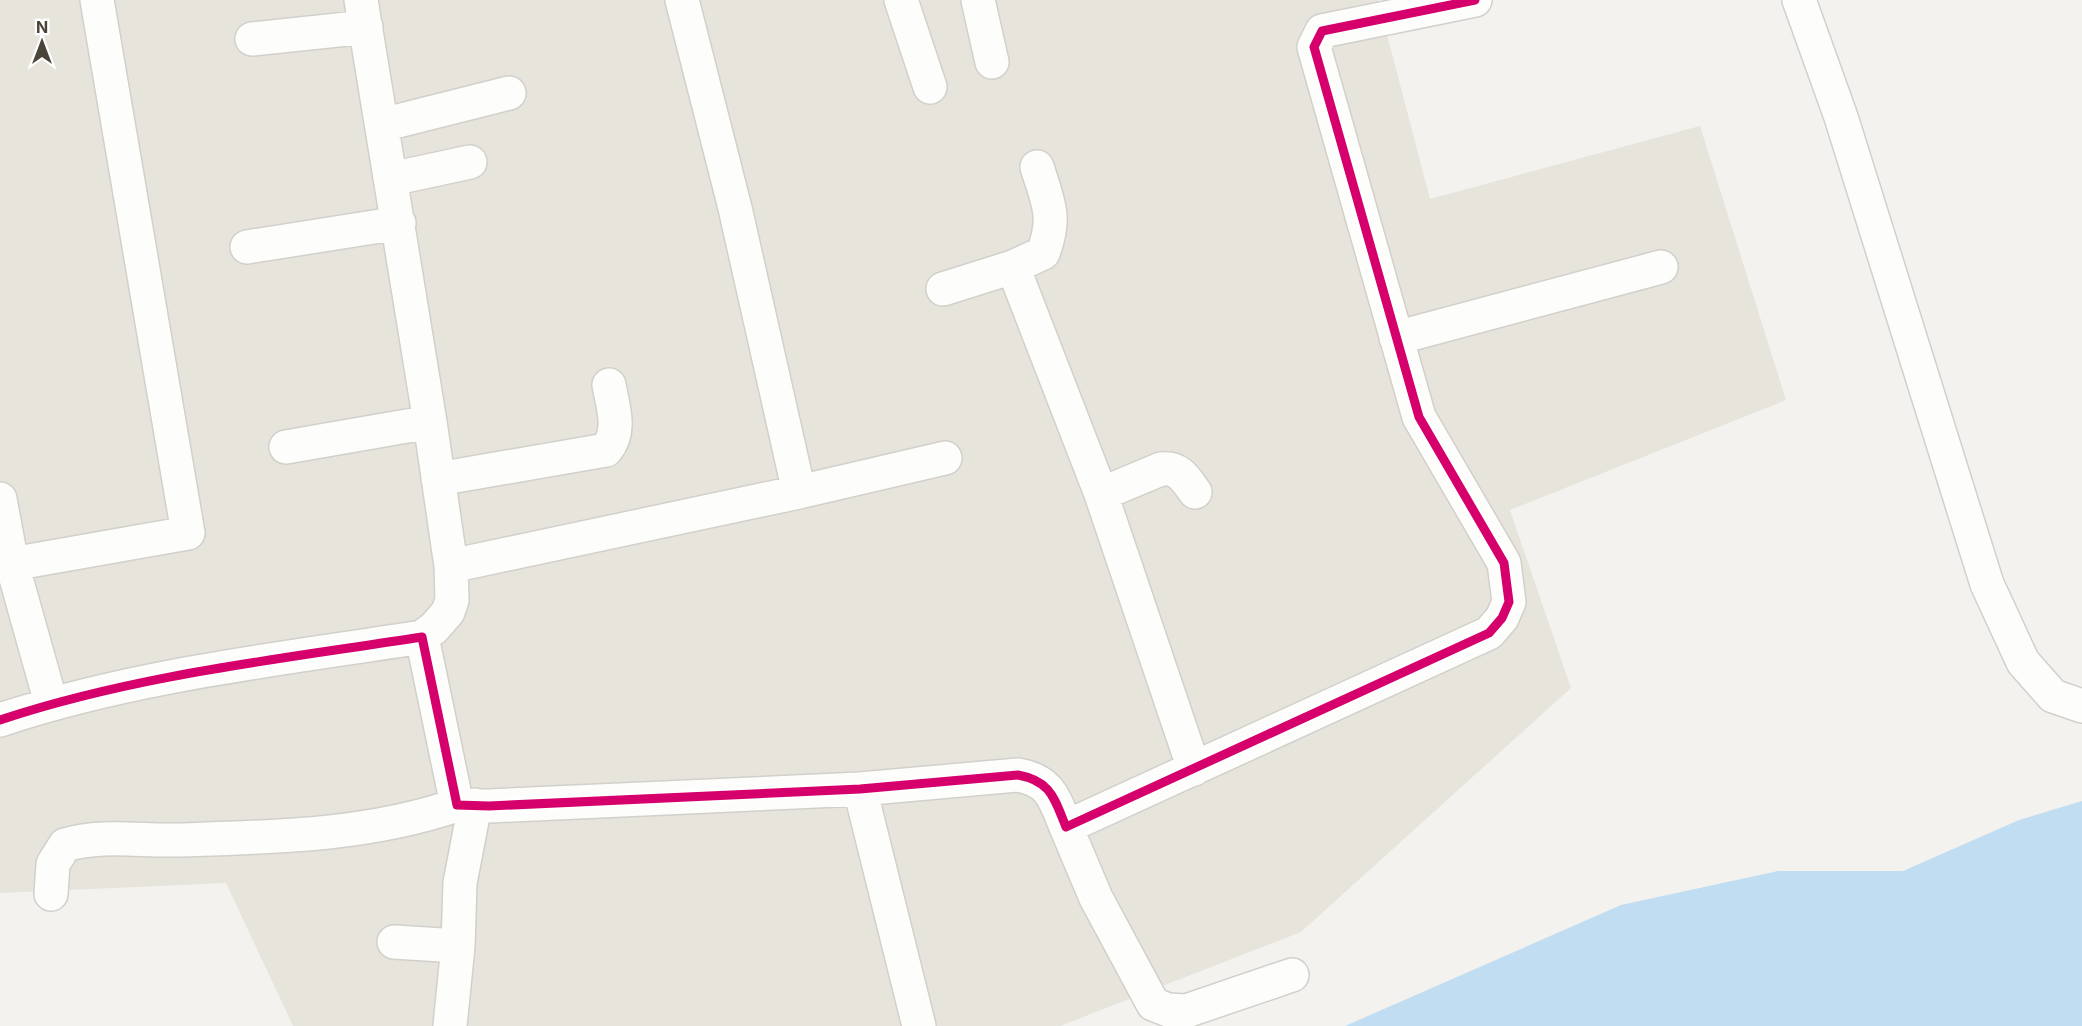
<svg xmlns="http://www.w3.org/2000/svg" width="2082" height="1026" viewBox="0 0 2082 1026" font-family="Inter,sans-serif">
<rect width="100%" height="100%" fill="#f4f2ee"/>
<path fill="#e7e4dc" d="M0 0H1378L1430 199 1700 126 1786 400 1510 510 1571 688 1301 932 1060 1026H293L226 883 0 893Z"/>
<path fill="#c0ddf1" d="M2082 801V1026H1345L1621 905 1778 871H1903L2019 820Z"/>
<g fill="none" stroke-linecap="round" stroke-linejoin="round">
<defs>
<path id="minor" d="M361 0 430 422 451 566 452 600 448 612 434 628 422 637
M901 0 930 87
M978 0 992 62
M1799 0 1841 117 1987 584 2023 662 2053 696 2082 706
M252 39 366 27
M382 125 509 93
M391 179 470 162
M247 247 399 223
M1013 267 1101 494 1194 769
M943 289 1013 267 1043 253C1057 217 1048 202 1037 167
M1396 338 1661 267
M286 447 430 422
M438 479 606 450C622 431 613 407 609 385
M799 492 945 458
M1101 494 1161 469C1179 467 1185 478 1195 492
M0 499 12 564 51 703
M12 564 188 533 97 0
M451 566 799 492 735 208 682 0
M0 720C135 675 281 659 422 637L457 805 489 806 860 789 1018 775C1051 781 1054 798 1066 827L1489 633 1502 618 1509 602 1504 563 1419 417 1314 47 1322 31 1475 0
M860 789 919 1026
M1066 827 1096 898 1153 1004 1168 1010 1186 1011 1292 975
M51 894 53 864 65 845C101 834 140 841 178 840 272 837 367 836 457 805
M394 942 458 946
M450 1026 458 946 460 883 475 805"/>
</defs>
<use href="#minor" stroke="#d2d0cb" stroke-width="36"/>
<use href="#minor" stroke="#fdfdfc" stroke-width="33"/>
<defs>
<path id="cycleway" d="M0 720C135 675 281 659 422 637L457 805 489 806 860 789 1018 775C1051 781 1054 798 1066 827L1489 633 1502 618 1509 602 1504 563 1419 417 1314 47 1322 31 1475 0"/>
</defs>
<use href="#cycleway" stroke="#fff" stroke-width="13"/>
<use href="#cycleway" stroke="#d6006c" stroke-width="9"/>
</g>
<g transform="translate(42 42)" stroke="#ffffff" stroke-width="4.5" paint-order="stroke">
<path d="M0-4.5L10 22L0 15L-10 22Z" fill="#4b4439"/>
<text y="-9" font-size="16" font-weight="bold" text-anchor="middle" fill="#4b4439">N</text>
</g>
</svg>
